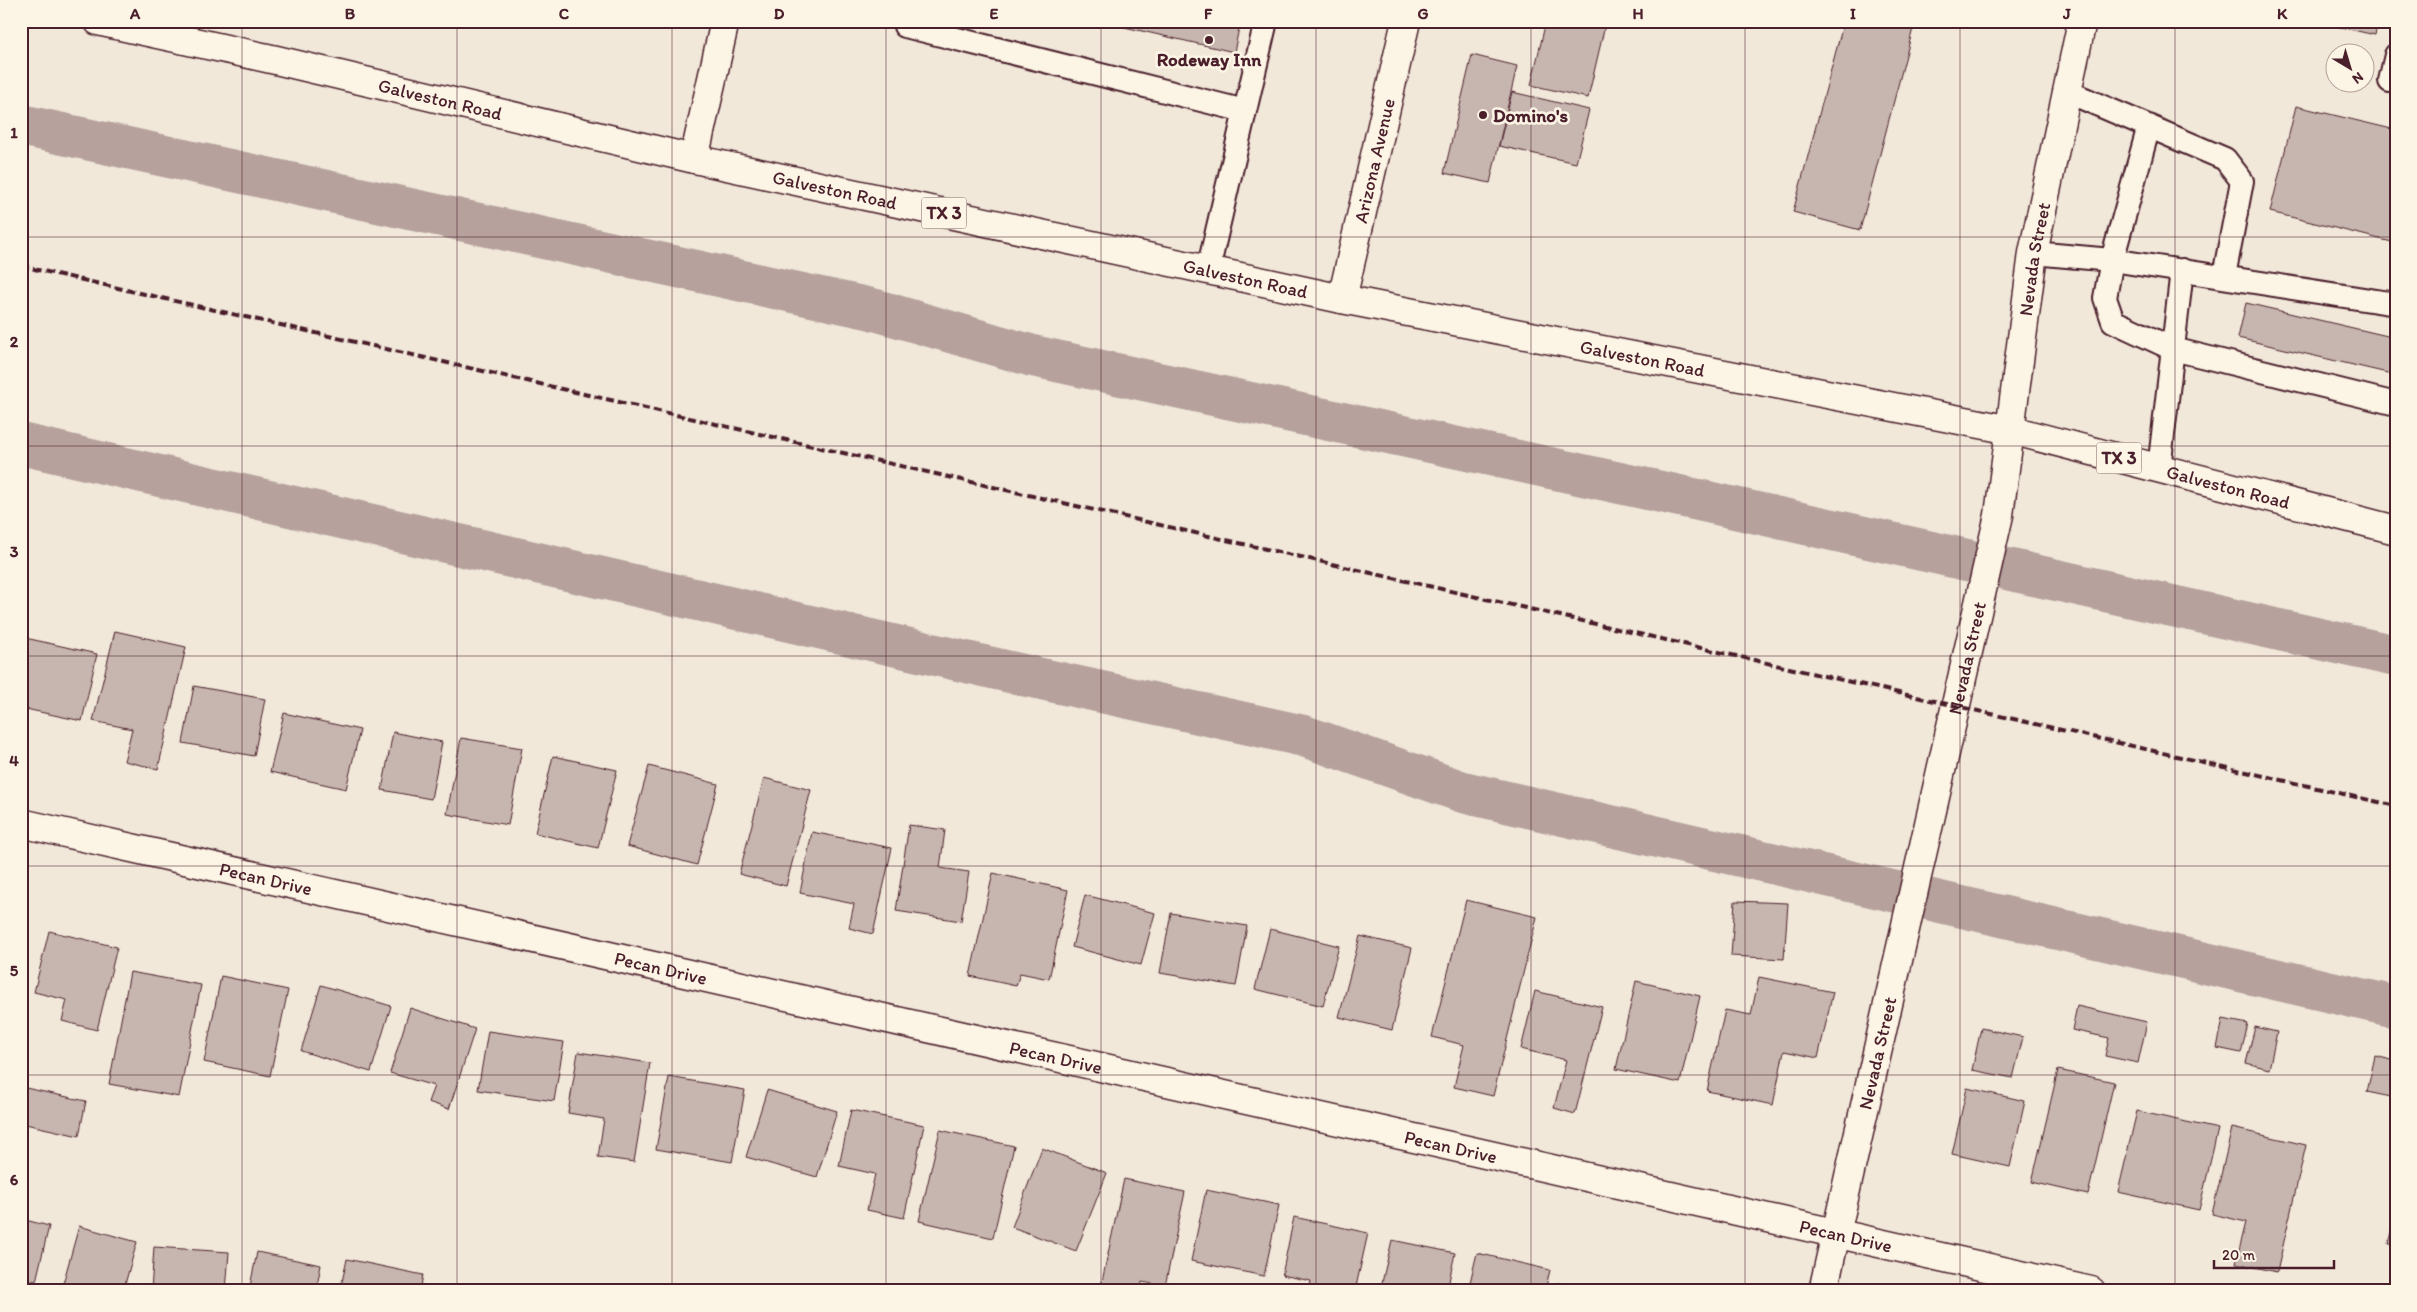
<svg xmlns="http://www.w3.org/2000/svg" width="2417" height="1312" viewBox="0 0 2417 1312" font-family="Itim,sans-serif">
<rect width="100%" height="100%" fill="#f1e8da"/>
<filter id="ink" filterUnits="userSpaceOnUse"><feTurbulence type="fractalNoise" baseFrequency=".02" numOctaves="2"/><feDisplacementMap in="SourceGraphic" scale="10" xChannelSelector="R" yChannelSelector="G"/><feConvolveMatrix kernelMatrix="1 2 1 2 8 2 1 2 1" color-interpolation-filters="sRGB"/></filter>
<g filter="url(#ink)">
<g fill="none" stroke-linecap="round" stroke-linejoin="round">
<path stroke="#b6a19c" stroke-width="42" d="M21 125 872 309 1033 356 1712 503 2396 656
M21 444 1023 675 1304 736 1463 792 2396 1007"/>
</g>
<path fill="#c7b6af" stroke="#4a1f2b" d="M1098 21H1211L1239 28 1234 52Z
M1546 21H1606L1588 98 1531 85Z
M1844 21H1915L1860 230 1793 212Z
M2313 21H2378L2375 35Z
M1472 55 1517 66 1490 183 1444 173Z
M1512 92 1589 110 1576 163 1499 146Z
M2296 106 2396 130V243L2270 212Z
M2246 303 2396 338V375L2238 338Z
M115 631 186 647 158 769 124 761 132 729 93 721Z
M21 637 97 654 82 721 21 708Z
M194 686 265 699 254 756 183 743Z
M284 713 360 730 346 789 270 772Z
M393 732 442 742 431 799 382 790Z
M461 738 522 748 508 825 447 814Z
M553 756 617 770 598 848 535 833Z
M649 766 718 784 697 865 627 846Z
M764 778 811 790 786 886 739 874Z
M909 825 945 830 940 868 969 872 961 921 896 911Z
M812 832 892 848 873 934 849 928 854 904 800 893Z
M993 873 1068 890 1049 979 1020 973 1016 986 970 976Z
M1085 895 1155 913 1141 965 1072 947Z
M1466 900 1537 917 1493 1096 1454 1087 1464 1045 1432 1037Z
M1735 901 1788 903 1784 959 1731 956Z
M1171 913 1247 926 1236 986 1160 973Z
M1270 929 1339 946 1323 1006 1255 989Z
M49 931 117 947 97 1030 62 1021 67 1000 34 992Z
M1360 936 1412 948 1392 1030 1339 1017Z
M130 972 201 985 179 1097 109 1084Z
M221 976 288 990 270 1076 204 1062Z
M1759 977 1833 992 1818 1058 1784 1051 1773 1105 1707 1091 1725 1010 1751 1015Z
M1636 981 1700 996 1680 1083 1616 1069Z
M321 985 391 1006 371 1072 301 1051Z
M1535 991 1602 1007 1575 1114 1554 1108 1566 1060 1521 1049Z
M2077 1006 2147 1022 2138 1063 2105 1056 2109 1038 2072 1030Z
M410 1008 475 1029 449 1109 428 1102 434 1086 390 1073Z
M2223 1019 2248 1024 2241 1053 2217 1048Z
M2255 1027 2277 1032 2269 1069 2246 1063Z
M1981 1028 2023 1037 2013 1078 1972 1070Z
M488 1031 564 1042 554 1101 478 1090Z
M578 1052 650 1063 634 1162 598 1157 604 1119 568 1113Z
M2375 1056 2396 1061V1098L2367 1092Z
M2058 1070 2114 1082 2088 1195 2032 1182Z
M669 1077 745 1090 732 1162 656 1149Z
M21 1087 86 1101 79 1136 21 1123Z
M1967 1088 2025 1101 2010 1167 1952 1154Z
M767 1090 837 1111 817 1177 746 1157Z
M851 1110 924 1125 904 1218 867 1210 875 1174 839 1166Z
M2137 1111 2218 1129 2199 1210 2118 1192Z
M2232 1128 2306 1145 2277 1272 2236 1263 2246 1222 2212 1214Z
M940 1130 1014 1146 993 1238 919 1221Z
M1042 1148 1107 1173 1076 1251 1012 1227Z
M1124 1179 1185 1192 1165 1286 1142 1282 1140 1291H1100Z
M1206 1190 1279 1205 1264 1276 1191 1261Z
M2396 1215V1245L2389 1244Z
M1294 1217 1368 1233 1355 1291H1309L1311 1281 1282 1275Z
M21 1219 49 1226 36 1281 21 1278Z
M79 1226 137 1242 123 1291H61Z
M1392 1240 1455 1253 1447 1291H1380Z
M154 1247 229 1252 226 1291H151Z
M257 1252 321 1265 316 1291H249Z
M1477 1253 1550 1270 1545 1291H1468Z
M347 1259 423 1275 420 1291H340Z
M1557 1283 1614 1291H1556Z"/>
<g fill="none" stroke-linecap="round" stroke-linejoin="round">
<defs>
<path id="service" d="M906 21 905 26 1245 111
M2390 81 2396 55
M2066 91 2225 159 2242 181 2224 276
M2149 126 2112 260 2105 298 2113 321 2173 349 2396 404
M2033 253 2112 260 2396 304
M1208 270 1266 21
M2159 469 2182 270"/>
<g id="minor">
<path d="M694 159 725 21"/>
<path id="s1" d="M1342 299 1406 21"/>
<path id="s2" d="M21 823 2091 1291"/>
</g>
<g id="tertiary">
<path id="s3" d="M1823 1291 1999 515 2033 253 2082 21"/>
</g>
<g id="primary">
<path id="s4" d="M98 21 276 60 694 159 1342 299 2011 430 2396 530"/>
</g>
</defs>
<use href="#service" stroke="#4a1f2b" stroke-width="26"/>
<use href="#minor" stroke="#4a1f2b" stroke-width="31"/>
<use href="#tertiary" stroke="#4a1f2b" stroke-width="31"/>
<use href="#primary" stroke="#4a1f2b" stroke-width="31"/>
<use href="#service" stroke="#fcf5e5" stroke-width="22"/>
<use href="#minor" stroke="#fcf5e5" stroke-width="28"/>
<use href="#tertiary" stroke="#fcf5e5" stroke-width="28"/>
<use href="#primary" stroke="#fcf5e5" stroke-width="28"/>
<path stroke="#4a1f2b" stroke-width="4" stroke-dasharray="8 4" stroke-linecap="butt" d="M21 266 2396 806"/>
</g>
</g>
<path fill="none" stroke="#4a1f2b" stroke-width="1" stroke-opacity="0.55" d="M242 21V1291M457 21V1291M672 21V1291M886 21V1291M1101 21V1291M1316 21V1291M1531 21V1291M1745 21V1291M1960 21V1291M2175 21V1291M21 237H2396M21 446H2396M21 656H2396M21 866H2396M21 1075H2396"/>
<g fill="#4a1f2b" stroke="#fcf5e5" stroke-width="2">
<circle cx="1209" cy="40" r="5"/>
<circle cx="1483" cy="115" r="5"/>
</g>
<g text-anchor="middle" stroke-width="5" stroke-linejoin="round" paint-order="stroke">
<g fill="#fcf5e5" stroke="#7f5f63" stroke-width="1">
<rect x="921.5" y="197.5" width="45" height="31" rx="4"/>
<rect x="2096.5" y="442.5" width="45" height="31" rx="4"/>
</g>
<g font-size="18" font-weight="bold" fill="#4a1f2b">
<text x="944" y="219">TX 3</text>
<text x="2119" y="464">TX 3</text>
</g>
<g font-size="19" font-weight="bold" fill="#4a1f2b" stroke="#fcf5e5">
<text x="1209" y="66">Rodeway Inn</text>
<text x="1493" y="122" text-anchor="start">Domino's</text>
</g>
<g font-size="19" fill="#4a1f2b" stroke="#fcf5e5">
<text dy="7" stroke="none"><textPath href="#s4" startOffset="351">Galveston Road</textPath></text>
<text dy="7" stroke="none"><textPath href="#s1" startOffset="142">Arizona Avenue</textPath></text>
<text dy="7" stroke="none"><textPath href="#s4" startOffset="756">Galveston Road</textPath></text>
<text dy="7" stroke="none"><textPath href="#s3" startOffset="1054">Nevada Street</textPath></text>
<text dy="7" stroke="none"><textPath href="#s4" startOffset="1176">Galveston Road</textPath></text>
<text dy="7" stroke="none"><textPath href="#s4" startOffset="1581">Galveston Road</textPath></text>
<text dy="7" stroke="none"><textPath href="#s4" startOffset="2181">Galveston Road</textPath></text>
<text dy="7" stroke="none"><textPath href="#s3" startOffset="649">Nevada Street</textPath></text>
<text dy="7" stroke="none"><textPath href="#s2" startOffset="251">Pecan Drive</textPath></text>
<text dy="7" stroke="none"><textPath href="#s2" startOffset="656">Pecan Drive</textPath></text>
<text dy="7" stroke="none"><textPath href="#s3" startOffset="244">Nevada Street</textPath></text>
<text dy="7" stroke="none"><textPath href="#s2" startOffset="1061">Pecan Drive</textPath></text>
<text dy="7" stroke="none"><textPath href="#s2" startOffset="1466">Pecan Drive</textPath></text>
<text dy="7" stroke="none"><textPath href="#s2" startOffset="1871">Pecan Drive</textPath></text>
</g>
</g>
<rect width="2417" height="1312" fill="none" stroke="#fcf5e5" stroke-width="55"/>
<g transform="translate(2350 68) rotate(142)"><circle r="24" fill="#fcf5e5" stroke="#b59f9b"/>
<path d="M0-4L9 19L0 12L-9 19Z" fill="#4a1f2b"/>
<text y="-8" font-size="14" font-weight="bold" text-anchor="middle" fill="#4a1f2b">N</text>
</g>
<path d="M2214 1260v8h120v-8" fill="none" stroke="#4a1f2b" stroke-width="2.5"/>
<text x="2222" y="1260" font-size="15" fill="#4a1f2b" stroke="#fcf5e5" stroke-width="4" paint-order="stroke">20 m</text>
<rect x="28" y="28" width="2362" height="1256" fill="none" stroke="#4a1f2b" stroke-width="2"/>
<g font-size="16" text-anchor="middle" font-weight="bold" fill="#4a1f2b">
<text x="135" y="19">A</text>
<text x="350" y="19">B</text>
<text x="564" y="19">C</text>
<text x="779" y="19">D</text>
<text x="994" y="19">E</text>
<text x="1208" y="19">F</text>
<text x="1423" y="19">G</text>
<text x="1638" y="19">H</text>
<text x="1853" y="19">I</text>
<text x="2067" y="19">J</text>
<text x="2282" y="19">K</text>
<text x="14" y="138">1</text>
<text x="14" y="347">2</text>
<text x="14" y="557">3</text>
<text x="14" y="766">4</text>
<text x="14" y="976">5</text>
<text x="14" y="1185">6</text>
</g>
</svg>
